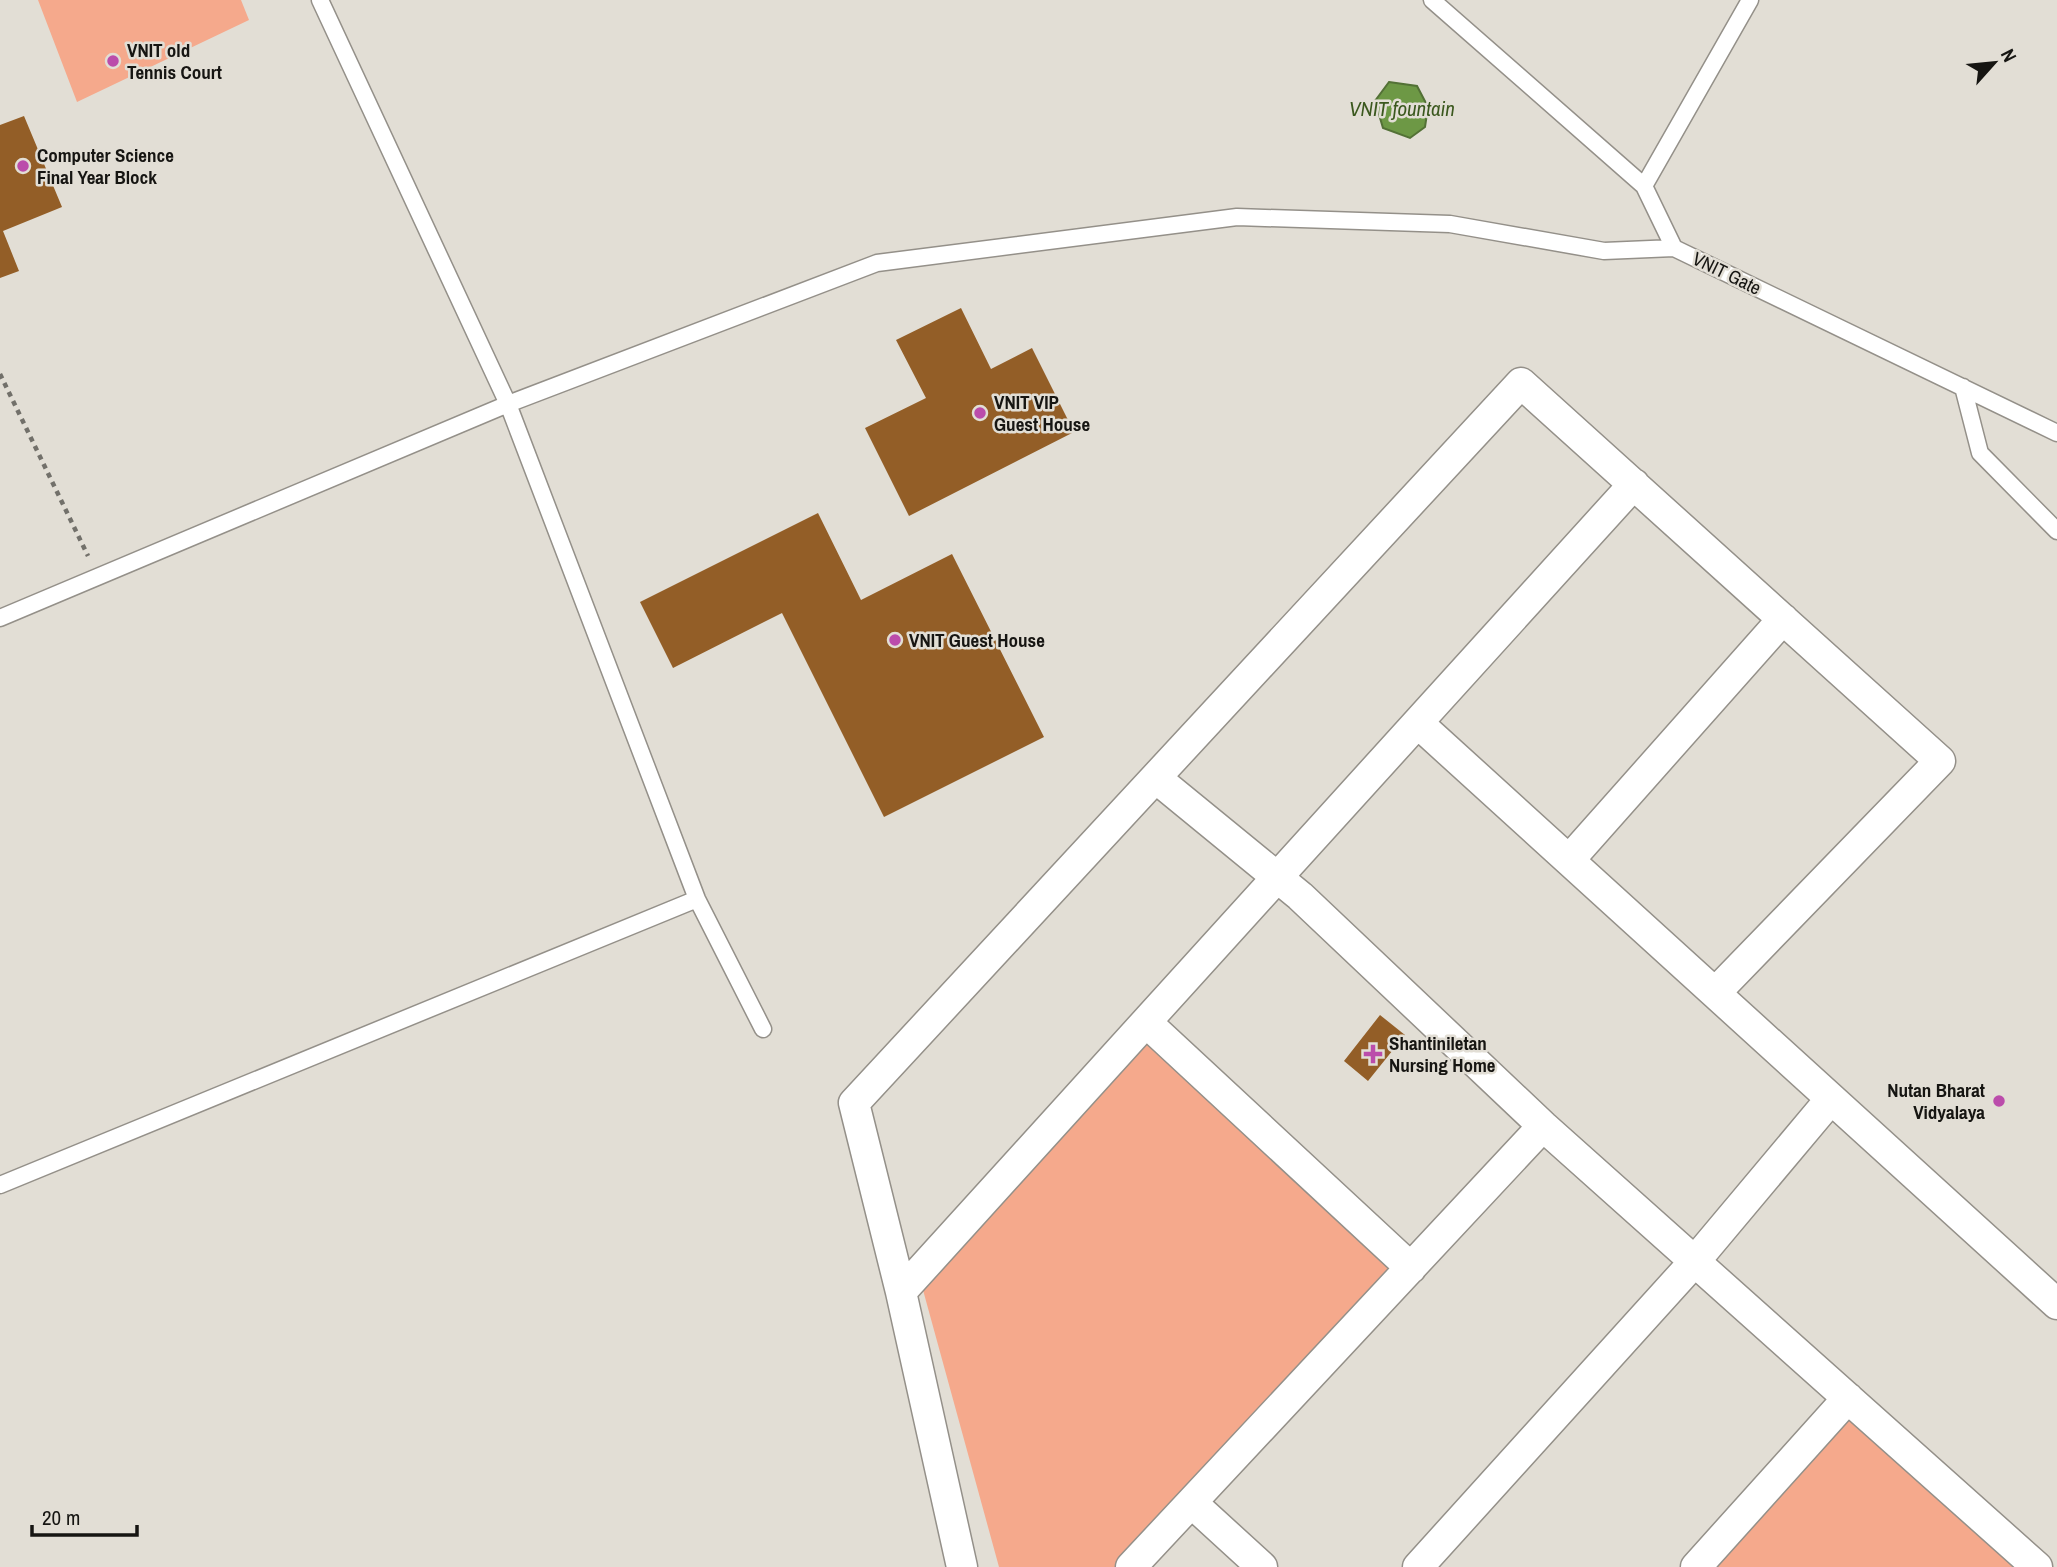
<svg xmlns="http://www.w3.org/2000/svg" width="2057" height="1567" viewBox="0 0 2057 1567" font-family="'Archivo Narrow',sans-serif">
<rect width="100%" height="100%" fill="#e2ded5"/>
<path fill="#f5a98c" d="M38 0H241L249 20 77 102Z
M1149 1042 1390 1268 1120 1567H999L923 1290Z
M1844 1407 2030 1567H1701Z"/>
<path fill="#6d9845" stroke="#537136" stroke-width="2" d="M1389 82 1417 86 1428 107 1425 127 1410 138 1383 128 1375 101Z"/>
<path fill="#935e27" d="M24 116 62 207 3 231 19 271 0 278V125Z
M961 308 991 369 1032 348 1074 432 909 516 865 428 926 398 896 340Z
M818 513 861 600 952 554 1044 737 884 817 782 613 673 668 640 602Z
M1380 1015 1405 1035 1368 1081 1344 1061Z"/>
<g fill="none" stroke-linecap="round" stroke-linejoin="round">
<defs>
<path id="lane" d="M320 0 508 404 697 899 763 1029
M1432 0 1644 186 1674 248 2057 433
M1644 186 1750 0
M1963 387 1980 453 2057 531
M0 618 508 404 877 263 1237 217 1450 224 1604 251 1674 248
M0 1185 697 899"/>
<path id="street" d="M1419 724 2057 1304
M1157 779 1300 896 1543 1126 2037 1567
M1570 859 1783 619
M1147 1023 1411 1268
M901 1292 1634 484
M1192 1503 1262 1567
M962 1567 901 1292 854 1103 1521 383 1940 761 1716 992
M1131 1567 1543 1126
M1418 1567 1695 1261 1830 1100
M1696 1567 1848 1398"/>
</defs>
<use href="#lane" stroke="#949089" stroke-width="19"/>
<use href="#street" stroke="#949089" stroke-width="33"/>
<path stroke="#72706a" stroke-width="4.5" stroke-dasharray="5 5" stroke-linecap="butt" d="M0 374 88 556"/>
<use href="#lane" stroke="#fff" stroke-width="16"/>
<use href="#street" stroke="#fff" stroke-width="30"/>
</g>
<g fill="#bb4cab" stroke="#e2ded5" stroke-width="2.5">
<circle cx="113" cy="61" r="7"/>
<circle cx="23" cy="166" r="7"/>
<circle cx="980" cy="413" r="7"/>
<circle cx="895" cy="640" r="7"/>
<path d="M1369.5 1043.5h7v7h7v7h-7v7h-7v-7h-7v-7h7z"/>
<circle cx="1999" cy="1101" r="7"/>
</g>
<g text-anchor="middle" stroke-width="5" stroke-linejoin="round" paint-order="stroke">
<g font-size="19" font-weight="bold" fill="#161512" stroke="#e2ded5" text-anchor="start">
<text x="127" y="57">VNIT old<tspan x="127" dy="22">Tennis Court</tspan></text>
<text x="37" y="162">Computer Science<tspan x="37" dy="22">Final Year Block</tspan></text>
<text x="994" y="409">VNIT VIP<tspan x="994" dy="22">Guest House</tspan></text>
<text x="909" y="647">VNIT Guest House</text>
<text x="1389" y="1050">Shantiniletan<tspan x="1389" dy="22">Nursing Home</tspan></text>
<text x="1985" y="1097" text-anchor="end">Nutan Bharat<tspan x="1985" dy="22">Vidyalaya</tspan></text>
</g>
<g font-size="19" fill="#161512" stroke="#e2ded5">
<text transform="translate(1727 273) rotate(26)" y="7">VNIT Gate</text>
</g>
<g font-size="21" font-style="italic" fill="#3b581e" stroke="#e2ded5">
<text x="1402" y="116">VNIT fountain</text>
</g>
</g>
<g transform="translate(1994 63) rotate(63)" stroke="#e2ded5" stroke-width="5" paint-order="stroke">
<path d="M0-5L12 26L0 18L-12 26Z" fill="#161512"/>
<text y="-10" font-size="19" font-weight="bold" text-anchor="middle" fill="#161512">N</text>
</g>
<path d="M32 1525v10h105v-10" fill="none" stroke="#161512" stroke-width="3.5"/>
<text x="42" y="1525" font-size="21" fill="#161512" stroke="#e2ded5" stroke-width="5" paint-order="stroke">20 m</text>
</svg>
